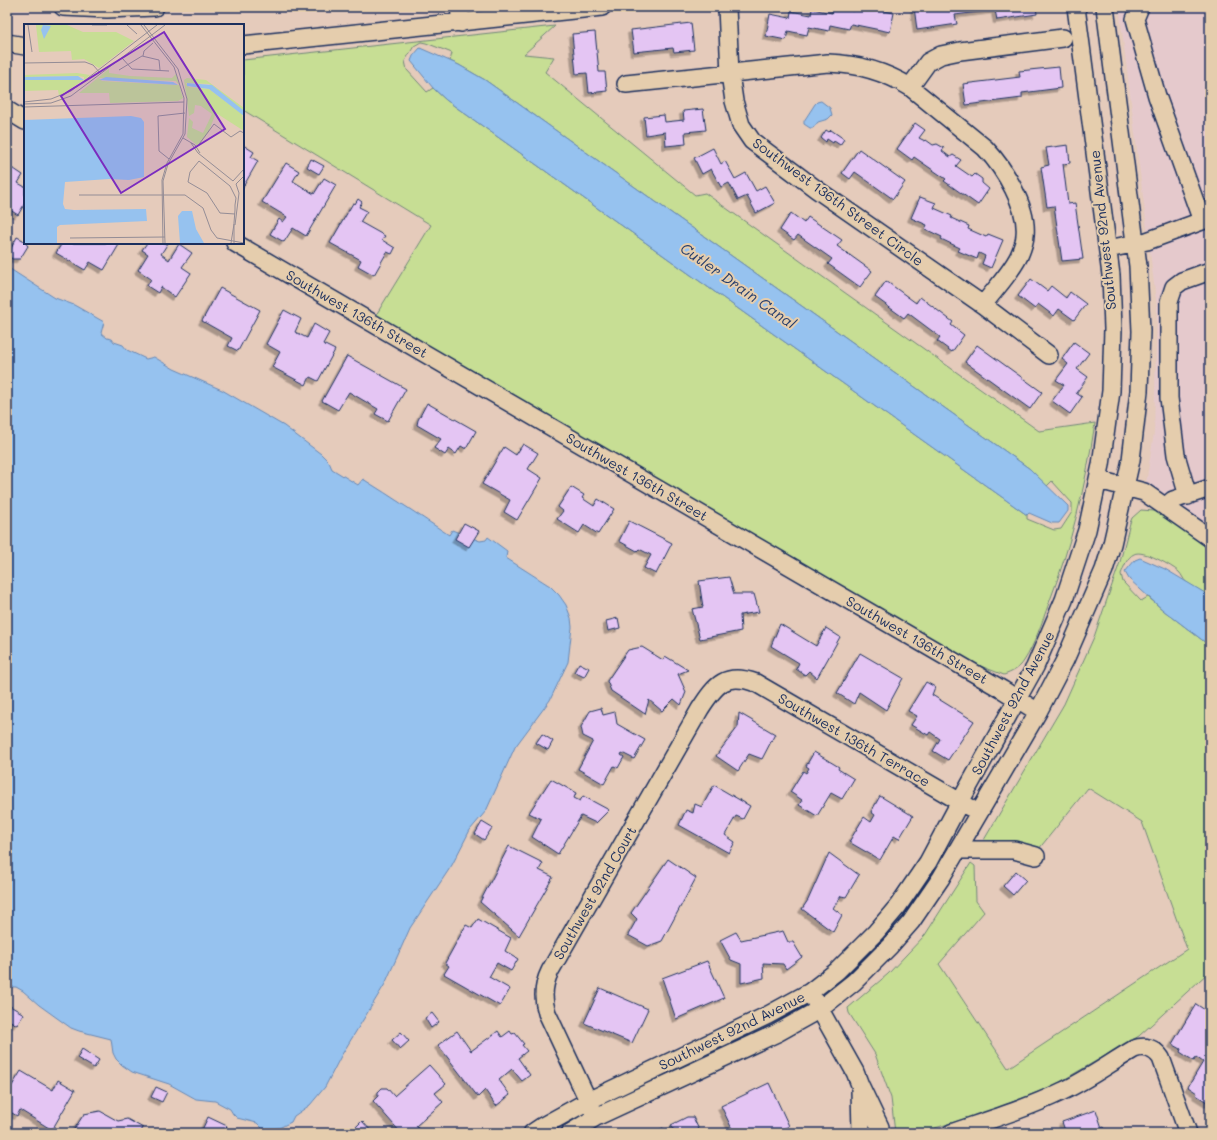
<svg xmlns="http://www.w3.org/2000/svg" width="1217" height="1140" viewBox="0 0 1217 1140" font-family="Mali,sans-serif">
<defs>
<filter id="shadow"><feDropShadow dx="-3.5" dy="3.5" stdDeviation="0" flood-color="#0004"/></filter>
</defs>
<rect width="100%" height="100%" fill="#e5cbbb"/>
<filter id="ink" filterUnits="userSpaceOnUse"><feTurbulence type="fractalNoise" baseFrequency=".025" numOctaves="2"/><feDisplacementMap in="SourceGraphic" scale="8" xChannelSelector="R" yChannelSelector="G"/><feConvolveMatrix kernelMatrix="1 2 1 2 8 2 1 2 1" color-interpolation-filters="sRGB"/></filter>
<g filter="url(#ink)">
<path fill="#e5c9cc" d="M1119 7H1210V547L1164 515 1154 511 1143 503 1154 433 1157 307Z"/>
<path fill="#c7de94" stroke="#718679" fill-rule="evenodd" d="M555 26 524 54 554 57 545 72 695 195 705 193 1039 431 1095 423C1086 485 1071 545 1049 603 1042 622 1035 644 1024 661 1019 669 1012 672 1004 675L970 662 376 315 431 225 243 110V60ZM421 42 426 43 452 53 450 61 459 65 485 80 1030 469 1047 486 1052 481 1072 503V512L1061 529 1054 530 1027 519V515L446 100 433 88 427 92 407 70 405 61 414 46Z
M1141 510 1154 511 1164 515 1210 547V596C1202 591 1193 588 1186 582 1183 579 1182 575 1179 572 1172 566 1143 549 1134 554 1127 557 1124 567 1121 574L1123 582 1141 601 1148 597 1163 610 1210 646V971L1139 1036 1053 1086 987 1112 919 1133H895L891 1098 875 1054 849 1013 848 1008 888 974 925 935 971 863 975 866 976 901 984 912 939 964 1008 1068 1187 949 1142 822 1088 788 1038 850 981 845 1064 704 1094 637 1120 562 1130 523 1132 518Z"/>
<path fill="#96c2ef" stroke="#6587b5" d="M420 48 459 65 485 80 1030 469 1068 506V511L1059 523H1052L1029 513 1027 515 446 100 433 88 411 61 413 56Z
M821 101 830 108 832 115 828 119 818 122 813 128H810L804 124V121L815 104 817 102Z
M7 267 55 298 74 305 104 322 101 333 107 338 112 339 114 342 123 345 127 350 146 359 154 357 174 369 222 390 284 426 321 454 329 462 332 469 358 485 363 479C392 497 420 516 449 535L452 530 480 541 486 540 488 537 507 551 506 558 550 586 559 595 566 605 571 618 572 627 568 662 550 700 515 747 486 811 470 830 452 865 410 928 385 984 341 1056 325 1087 310 1105 294 1116 291 1122 279 1128 264 1130 257 1123 237 1118 233 1114 230 1109 215 1101 196 1099 169 1084 132 1072 122 1065 116 1059 113 1053 111 1039 79 1031 71 1028 39 1005 23 991 16 987H7Z
M1140 558 1165 569 1210 596V646L1163 610 1129 579 1125 572 1135 560Z"/>
<path fill="#e4c5f3" stroke="#1b2f5e" filter="url(#shadow)" d="M833 7 853 11 854 7H865L894 13 890 32 851 24 849 29 830 25 829 31 809 27 807 35 788 31 786 40 766 36 770 14 790 18 791 11 811 15 812 9 832 13Z
M914 7H1036L1037 14 997 20 995 10 955 15 957 24 917 30Z
M691 23 694 50 674 52 673 48 634 52 631 30Z
M595 32 599 72H605L607 91 589 93 587 73 576 74 572 34Z
M1059 67 1061 88 1022 93V98L966 105 963 84 1020 77 1019 71Z
M703 109 706 130 685 132 686 144 666 146 665 132 646 135 644 117 664 115 665 122 684 120 683 111Z
M915 123 925 130 919 138 925 141 926 140 933 145 937 144 944 148 942 151 950 157 953 155 961 160 956 166 972 177 975 174 982 179V183L989 189 978 205 944 181 946 179 914 157 912 160 897 149Z
M826 130 829 132 831 130 844 139 840 145 834 141 833 143 827 139 826 142 821 138Z
M243 145 254 152 251 157 258 161 243 187Z
M1068 145 1070 163 1063 164 1068 204 1075 203 1083 259 1062 261 1054 206 1047 207 1041 167 1049 165 1046 148Z
M713 148 721 164 725 161 735 179 746 173 756 191 765 186 775 203 756 213 747 196 738 200 729 183 721 187 711 169 702 174 694 158Z
M859 149 905 182 893 199 855 172 850 179 842 173Z
M311 159 324 166 319 174 307 167Z
M286 163 299 171 293 181 314 194 324 178 336 185 306 236 293 228 284 242 270 234 279 219 283 222 287 217 262 202Z
M14 169 23 175 18 183 25 187V203L18 215 7 208 8 195 7 194V170Z
M920 197 936 203 934 208 952 216 951 218 969 226 968 229 986 237 988 234 1003 240 991 268 982 264 985 256 979 253 977 259 958 251 960 248 941 239 942 237 925 229 927 225 911 218Z
M358 199 362 202 359 207 367 211 360 222 385 236 382 240 395 248 392 254 387 252 374 275 358 266 361 260 330 243 353 203 355 204Z
M791 213 804 223 808 217 842 240 837 246 872 271 860 287 828 264 832 259 798 235 794 240 780 230Z
M17 237 23 240 28 246 20 259H12L8 254Z
M62 243H120L104 270 90 262 85 270 56 253Z
M147 243H168L161 254 169 260 179 244 192 253 182 267 191 273 175 297 161 287 158 293 147 286 151 279 138 270 148 254 142 250Z
M1031 279 1047 291 1051 286 1066 298 1070 292 1086 304 1074 320 1059 309 1054 316 1038 304 1035 309 1018 296Z
M886 281 916 303 920 297 953 322 951 325 964 335 952 352 937 341 940 337 908 313 904 318 875 297Z
M220 288 260 310 238 351 228 346 232 338 202 321Z
M284 310 301 319 295 332 307 338 314 324 329 333 323 344 335 350 318 381 310 377 306 385 272 367 280 352 266 344Z
M1074 342 1089 353 1077 369 1088 377 1076 393 1082 397 1070 414 1052 401 1064 385 1056 380 1068 364 1062 359Z
M977 345 1042 392 1030 409 965 362Z
M347 356 406 389 388 421 375 414 378 409 349 392 338 410 322 401Z
M427 403 476 431 466 449 461 446 456 454 449 449 445 455 434 448 441 439 417 425 418 420Z
M523 444 538 453 528 469 542 478 517 520 504 512 510 500 482 484 504 447 516 455Z
M571 487 584 495 582 498 594 506 598 499 614 509 598 534 584 525 579 533 557 519 563 511 558 507Z
M629 521 672 543 656 574 644 568 651 555 639 549 637 551 619 541Z
M464 523 479 531 469 547 455 539Z
M729 577 734 594H754L759 612 740 615 741 631 700 639 692 609 703 607 699 581Z
M618 618 620 628 608 631 606 621Z
M780 624 816 646 826 628 840 637 817 678 809 671 805 675 796 669 799 663 771 646Z
M642 647 663 660 665 656 688 670 678 674 686 692 681 705 674 699 662 711 649 700 645 714 611 691 607 681 628 650Z
M860 653 903 678 886 710 859 692 854 704 837 693Z
M579 663 589 668 584 677 574 672Z
M926 682 935 687 932 695 974 721 948 760 933 751 940 739 930 732 928 735 911 725 917 716 908 711Z
M601 708 603 715 615 712 617 724 645 740 634 759 622 753 621 755 624 757 618 768 614 766 604 784 578 769 593 741 583 736 581 727 590 711Z
M739 713 775 734 762 759 749 754 738 771 716 756 738 727Z
M542 734 553 741 548 750 536 743Z
M814 752 839 767 838 769 854 779 842 799 831 793 817 816 799 805 802 800 790 792 803 771 806 773 809 768 806 766Z
M551 779 576 793 574 798 580 801 583 796 609 810 596 823 581 816 558 854 532 837 541 819 529 813Z
M714 785 750 806 743 819 736 816 725 835 735 842 729 853 679 825 686 810 693 813 695 804 702 807Z
M880 796 913 816 899 839 894 836 880 860 849 842 864 817 871 822 875 815 871 812Z
M482 822 492 828 484 840 475 834Z
M509 846 543 863 539 870 553 877 519 936 480 902Z
M829 853 859 875 846 897 841 896 833 908 842 915 833 932 802 909 808 900Z
M668 859 696 878 662 941 648 946 628 935 637 919 631 913Z
M1016 871 1026 880 1013 895 1003 886Z
M478 919 511 938 505 951 518 959 511 971 497 963 489 977 510 989 500 1006 444 974 449 966 445 963 466 925 472 928Z
M783 931 788 942H793L802 957 786 969 783 964 763 963 764 978 741 983V964L731 960 720 940 736 932 741 940Z
M707 961 724 998 676 1019 662 978Z
M600 988 648 1009 632 1043 584 1023Z
M1196 1004 1205 1010 1206 1007 1210 1009V1104L1196 1095 1197 1093 1188 1087 1203 1062 1196 1057 1194 1061 1180 1052 1181 1049 1172 1044Z
M10 1006 24 1014 17 1025 7 1019V1011Z
M432 1013 439 1022 431 1028 425 1018Z
M457 1031 471 1051 498 1031 502 1037 510 1031 512 1034 515 1033 524 1044 522 1045 527 1051 518 1058 530 1075 522 1081 512 1069 499 1080 510 1095 496 1106 485 1090 478 1097 438 1045Z
M401 1032 409 1041 400 1049 392 1040Z
M82 1049 99 1060 94 1068 77 1058Z
M429 1065 446 1084 435 1093 443 1102 416 1126 422 1133H401L373 1101 378 1096V1092L382 1088H387L394 1096Z
M21 1071 53 1090 58 1080 75 1090 52 1130 20 1110 17 1116 7 1110V1094Z
M769 1083 789 1126 775 1133H734L721 1106Z
M156 1087 167 1092 162 1102 151 1097Z
M1096 1110 1102 1128 1104 1127 1107 1133H1066L1062 1122Z
M100 1111 118 1121 127 1119 143 1128 140 1133H77L73 1131 84 1114Z
M208 1117 227 1126 224 1133H209L202 1130Z
M687 1117H693L700 1132 698 1133H675L671 1125Z
M362 1121 373 1133H350Z
M1210 1122V1133H1207L1204 1131Z
M663 1128 665 1133H653Z"/>
<g fill="none" stroke-linecap="round" stroke-linejoin="round">
<defs>
<path id="minor" d="M63 7 107 9 155 7
M459 7 461 23
M727 7 730 74 734 101 741 125 752 141 816 189 983 305 1049 355
M1140 7 1135 19 1157 96 1202 221
M7 43 25 46
M243 45 602 7
M626 84 828 63C858 64 884 71 910 87L985 148C1004 168 1028 207 1025 235 1025 242 1022 249 1019 256 1010 274 995 289 983 305
M910 87 928 62 941 55 960 51 1063 38
M7 110 25 121
M235 243 1003 690 1038 712
M1108 249 1147 241 1210 218
M1099 480 1144 492 1210 538
M1188 496 1176 455 1169 398V302L1174 287 1182 281 1210 271
M1165 507 1173 500 1210 488
M959 850H1014L1036 856
M814 999 855 1072 860 1085 880 1127V1133
M860 1089 861 1133
M593 1111 547 1013C542 998 543 985 550 971L700 709C716 684 726 672 756 683L969 807
M532 1133 541 1127 588 1101 768 1015 810 992 837 971 876 932 898 906 928 862 960 802 1035 667 1064 600 1087 530 1101 465 1111 391 1113 329 1111 275 1076 7
M570 1133 596 1117 777 1033 820 1009 854 982 890 946 911 922 941 878 1038 712 1065 660 1104 570 1112 544 1131 460 1139 391 1141 331 1138 266 1105 7
M951 1133C989 1120 1026 1109 1063 1091 1087 1080 1110 1063 1134 1049 1145 1045 1154 1048 1161 1058L1188 1133"/>
</defs>
<use href="#minor" stroke="#1b2f5e" stroke-width="20"/>
<use href="#minor" stroke="#e5cdad" stroke-width="17"/>
</g>
</g>
<g text-anchor="middle" stroke-width="4" stroke-linejoin="round" paint-order="stroke">
<g font-size="14" fill="#1b2f5e" stroke="#e5cdad">
<text transform="translate(838 202) rotate(36)" y="5">Southwest 136th Street Circle</text>
<text transform="translate(1103 230) rotate(-96)" y="5">Southwest 92nd Avenue</text>
<text transform="translate(357 314) rotate(30)" y="5">Southwest 136th Street</text>
<text transform="translate(637 477) rotate(30)" y="5">Southwest 136th Street</text>
<text transform="translate(917 640) rotate(30)" y="5">Southwest 136th Street</text>
<text transform="translate(1013 703) rotate(-62)" y="5">Southwest 92nd Avenue</text>
<text transform="translate(854 740) rotate(30)" y="5">Southwest 136th Terrace</text>
<text transform="translate(595 893) rotate(-60)" y="5">Southwest 92nd Court</text>
<text transform="translate(732 1031) rotate(-26)" y="5">Southwest 92nd Avenue</text>
</g>
<g font-size="15" font-style="italic" fill="#273e6c" stroke="#e5cdad">
<text transform="translate(738 286) rotate(35)" y="5">Cutler Drain Canal</text>
</g>
</g>
<g transform="translate(24 24)">
<rect width="220" height="220" fill="#e5cbbb"/>
<path d="M12 1H43L59 8H92L110 17 75 44 60 35 48 36 47 27 15 28ZM85 45V49L106 52 148 54 152 50 159 74 154 77 86 79 85 69H55ZM75 54 152 57 155 61 78 57ZM53 49 66 51 60 56V53L54 52 0 53V51ZM163 54 182 56 220 84V88L185 60 162 59 165 63 185 65 218 90 220 107 192 89 184 109 174 122 163 113 165 94 169 98 168 104 179 109 188 90 177 82 171 81 170 89 165 92 160 56ZM0 56 40 55 60 56 35 72 34 66 0 67Z" fill="#c7de94" fill-rule="evenodd"/>
<path d="M19 1 27 2 20 15 17 6ZM54 52 60 56H0V53ZM82 53 149 58 154 61 75 56ZM163 59 188 61 219 86 220 92 185 65 163 62ZM107 92 117 94 120 98V153L105 156 85 155 41 158 39 180 41 185 50 186 122 185 123 197 36 201 33 203V219H0V96ZM158 187H168L172 205 180 219H156L154 192Z" fill="#96c2ef"/>
<path fill="none" stroke="#948d96" stroke-width="1" d="M4 1 8 28M68 1H83M103 1 113 10M117 1 150 43 160 74 159 110 143 139 138 156 139 219M120 1 154 45 163 75 161 110 144 140 139 157 141 219M119 32 120 27 129 19M98 34 108 45 145 47M0 39 61 38 69 41 77 50M95 46 118 32 135 36 136 46M0 78 27 75 47 67 133 1M0 80 27 79 47 72 141 1M0 83 160 78M159 114 171 121 176 129M167 119 174 129 209 157 220 145M173 123 190 100 207 113 216 107 220 109M145 135 135 127 134 92 161 89M55 171H161L179 184 187 206 193 214 220 219M210 200V199L211 186V181L212 174 206 162 175 137 166 148 164 158 183 169 196 189 211 190M211 201 215 169 212 160 220 152M46 214 141 213M207 219 210 200V219"/>
<path fill="#7b2cbf" fill-opacity="0.15" stroke="#7b2cbf" stroke-width="2" d="M140 8 201 105 97 169 37 72Z"/>
<rect width="220" height="220" fill="none" stroke="#1b2f5e" stroke-width="2"/>
</g>
<rect width="1217" height="1140" fill="none" stroke="#e5cdad" stroke-width="24"/>
<rect x="12" y="12" width="1193" height="1116" fill="none" stroke="#1b2f5e" stroke-width="1.5" filter="url(#ink)"/>
</svg>
